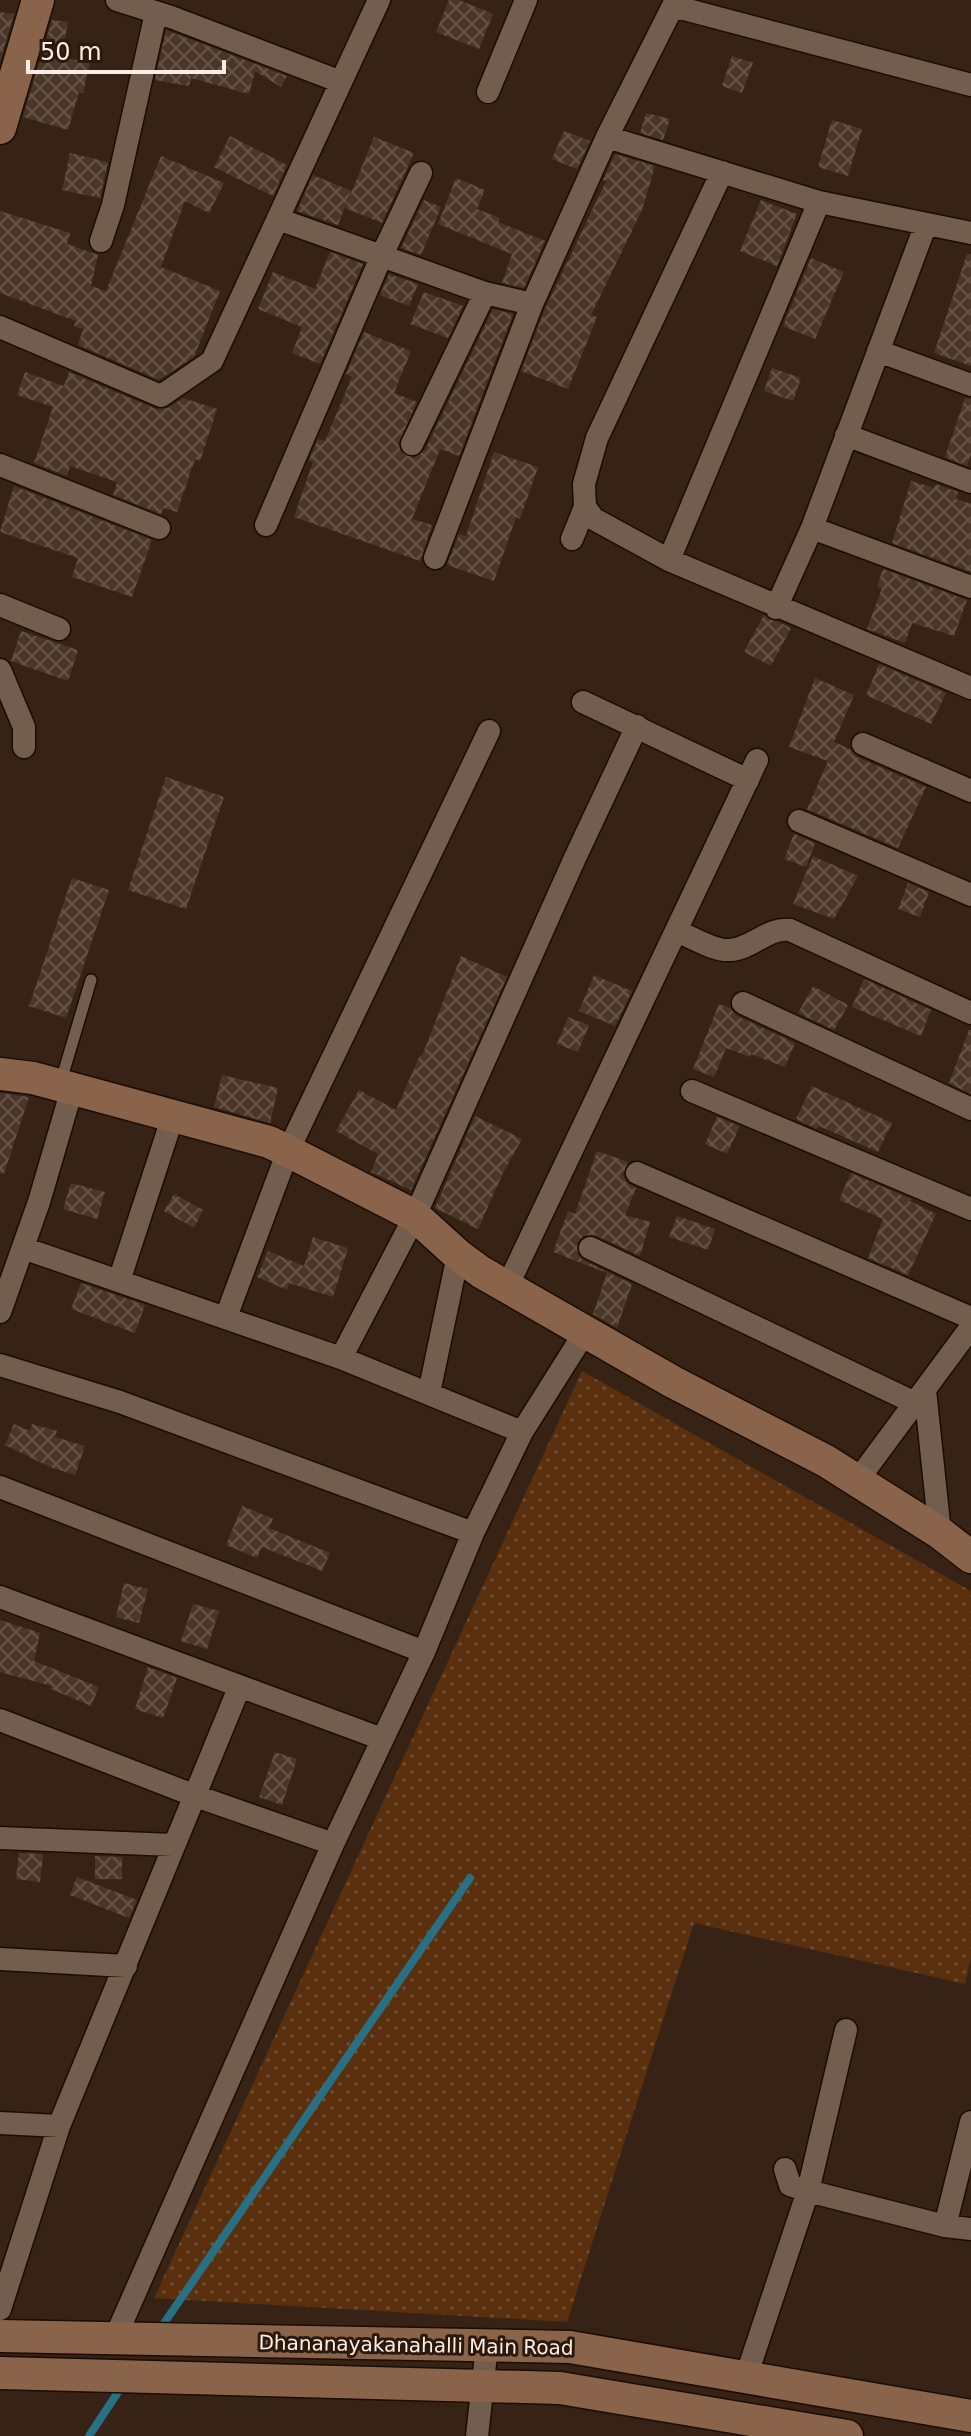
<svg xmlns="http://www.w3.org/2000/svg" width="971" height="2436" viewBox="0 0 971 2436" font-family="'DejaVu Sans',sans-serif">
<defs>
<pattern id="grass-dots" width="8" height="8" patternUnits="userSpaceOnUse" patternTransform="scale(2)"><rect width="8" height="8" fill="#592f0d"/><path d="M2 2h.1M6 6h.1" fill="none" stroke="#724d30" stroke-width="1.8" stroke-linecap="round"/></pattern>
<pattern id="building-cross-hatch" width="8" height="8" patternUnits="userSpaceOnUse" patternTransform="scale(2)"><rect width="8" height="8" fill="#4b3729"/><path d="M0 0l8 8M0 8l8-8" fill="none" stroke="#665448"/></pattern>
</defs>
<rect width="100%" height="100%" fill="#362316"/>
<path fill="url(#grass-dots)" d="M582 1371 971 1591V1959L965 1984 694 1923 567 2322 154 2298Z"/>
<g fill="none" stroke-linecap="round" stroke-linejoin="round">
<path stroke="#287083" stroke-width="8" d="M158 2332 470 1878
M89 2436 124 2383"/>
</g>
<path fill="url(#building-cross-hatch)" d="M449 0H459L493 14 479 49 436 32Z
M0 12 14 14 0 61Z
M52 20 68 22 61 57 90 63 83 93 79 92 68 130 23 117Z
M166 30 287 76 281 87 255 71 249 94 191 78 189 86 155 80Z
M732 56 753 63 742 93 722 86Z
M646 113 670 119 663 140 640 133Z
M832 120 862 129 848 176 818 167Z
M564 131 590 141 577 169 552 159Z
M230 136 287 165 273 196 214 167Z
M374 137 414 153 382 223 345 208Z
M70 153 108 162 100 198 62 190Z
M615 154 655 166 642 210 591 315 597 317 568 389 521 371 545 309 606 181 603 180Z
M161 156 224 183 209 213 185 201 161 267 220 291 194 357 159 380 78 345 83 329 74 326 76 321 0 293V211L70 233 67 244 98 255 91 286 106 291Z
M313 175 351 191 338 225 297 211Z
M456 178 485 190 477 209 500 218 498 222 545 241 524 288 502 283 512 254 438 224Z
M424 200 441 207 421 255 401 248Z
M761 200 797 214 777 266 740 251Z
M330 252 363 264 320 364 292 353 302 327 258 309 273 272 315 289Z
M967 254H971V366L934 353Z
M811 258 844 272 815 339 783 326Z
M389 274 418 284 409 306 380 295Z
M424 292 463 306 448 338 410 324Z
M493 309 513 314 459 456 440 449 412 519 432 525 420 561 294 517 313 462 309 461 310 458 318 439 325 441 352 377 346 374 364 332 411 351 394 393 417 402 398 444 401 452 414 458 425 450Z
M772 368 801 378 793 401 764 391Z
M25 372 64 386 69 372 156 409 168 408 183 398 217 409 200 461 195 459 177 512 163 508 161 514 113 495 117 482 70 466 67 476 34 463 53 407 17 395Z
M965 398 971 399V455L967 466 945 457Z
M494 452 538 467 520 519 516 517 494 581 447 565 459 534 466 536Z
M911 481 934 488 936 484 958 492 956 499 971 504V572L892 543Z
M14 486 152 540 132 597 72 577 78 558 0 532Z
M883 569 967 600 954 636 912 623 905 643 867 629 882 588 877 587Z
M764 615 791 628 771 666 744 652Z
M21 631 78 650 68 681 11 661Z
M879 664 946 693 931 724 866 695Z
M815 678 854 695 834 742 850 749 857 757 926 787 898 848 807 809 828 761 789 747Z
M166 777 224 797 186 909 128 890Z
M794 834 815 843 806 867 784 859Z
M813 856 858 876 834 919 793 904Z
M72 878 109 890 66 1018 29 1006Z
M908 883 929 892 920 917 898 909Z
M461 956 507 977 411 1190 371 1172 378 1154 336 1131 359 1090 396 1110 420 1055 422 1056Z
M594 975 632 991 615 1026 579 1011Z
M864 979 931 1010 921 1036 852 1007Z
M813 986 848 1005 834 1030 798 1013Z
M719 1004 730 1008 737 1016 795 1043 785 1067 751 1054 750 1057 726 1048 714 1077 693 1069Z
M568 1017 589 1025 578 1052 557 1044Z
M969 1030H971V1094L949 1083Z
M222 1075 278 1088 270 1123 214 1107Z
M812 1086 892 1123 878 1152 819 1126 817 1129 796 1119Z
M0 1093 29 1097 4 1174 0 1173Z
M475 1116 522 1139 503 1173 478 1229 435 1208Z
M717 1117 740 1126 727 1154 705 1144Z
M597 1151 628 1162 623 1175 626 1182 636 1188 625 1215 650 1222 640 1256 595 1235 583 1236 577 1243 578 1255 583 1260 632 1284 617 1328 593 1314 607 1273 553 1252 568 1211 575 1214Z
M851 1173 911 1199 910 1201 936 1214 908 1275 868 1258 883 1219 839 1200Z
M71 1183 105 1192 97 1219 63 1209Z
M174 1194 203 1210 194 1228 164 1211Z
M677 1216 715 1229 708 1250 669 1237Z
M313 1237 348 1248 333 1297 289 1283 287 1290 257 1277 268 1251 304 1266Z
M81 1283 145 1305 135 1333 71 1309Z
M14 1424 30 1431 32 1424 57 1431 55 1437 85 1446 75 1475 50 1467 5 1445Z
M242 1506 273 1519 269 1528 330 1553 322 1571 262 1547 257 1558 226 1545Z
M124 1583 148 1589 139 1623 116 1617Z
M193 1604 219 1611 207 1649 181 1641Z
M0 1620 40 1633 34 1661 99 1687 91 1706 51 1689 52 1686 0 1672Z
M148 1667 177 1678 163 1718 135 1709Z
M275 1752 297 1759 282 1805 259 1797Z
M19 1853 43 1854 40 1882 16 1879Z
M95 1856 122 1857V1879H95Z
M77 1877 137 1900 129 1918 70 1895Z"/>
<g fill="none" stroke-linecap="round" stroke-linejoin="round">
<defs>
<path id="lane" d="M61 1081 91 980"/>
<path id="street" d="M117 0 171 17 341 82
M673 6 971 85
M488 92 526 0
M607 137 819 202 971 233
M278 219 485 293 532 304
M101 241 113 205 156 13
M0 327 161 396 212 361 379 0
M878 351 971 385
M846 435 971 482
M412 444 485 293
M0 465 159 528
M585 507 594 519 669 560 971 688
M266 525 382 255 421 173
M812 528 971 587
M572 539 585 507 584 484 597 438 722 172
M435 558 532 304 607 137 676 0
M669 560 819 202
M0 605 59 629
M776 608 812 528 926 224
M0 670 24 727V747
M583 702 748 780
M863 744 971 791
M799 821 971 895
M676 931C692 937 713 951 730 950 752 949 768 927 790 930L971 1013
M743 1003 971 1109
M692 1091 971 1209
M637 1173 971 1318
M23 1248 341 1358 522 1432
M590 1248 915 1403
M119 1281 173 1116
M507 1287 757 760
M0 1312 39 1202 72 1089
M226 1317 288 1151 489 731
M341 1358 415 1216 574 860 637 726
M0 1365 120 1402 473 1533
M925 1390 940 1533
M429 1393 458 1255
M857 1481 971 1327
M0 1487 424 1652
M0 1597 382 1739
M0 1720 193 1795 333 1844
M0 1838 173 1845
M0 1959 126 1966
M846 2030 808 2191 945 2226 971 2229
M0 2123 59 2126
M945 2226 971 2122
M0 2309 59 2126 239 1688
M115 2338 333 1844 424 1652 473 1533 522 1432 585 1332
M746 2377 808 2191 790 2185 785 2169
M477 2436 487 2346"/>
<path id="secondary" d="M0 128 38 0
M0 1074 33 1078 269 1142 288 1151 415 1216 458 1255 481 1272 673 1382 826 1461 940 1533 971 1557
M0 2336 570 2347 971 2416
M0 2373 560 2388 847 2436"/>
</defs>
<use href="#lane" stroke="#1d0c02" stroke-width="14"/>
<use href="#street" stroke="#1d0c02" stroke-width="25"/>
<use href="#secondary" stroke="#1d0c02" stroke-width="35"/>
<use href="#lane" stroke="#735d4e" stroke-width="11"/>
<use href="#street" stroke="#735d4e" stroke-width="22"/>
<use href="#secondary" stroke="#89644b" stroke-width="32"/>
</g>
<g text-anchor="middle" stroke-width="6" stroke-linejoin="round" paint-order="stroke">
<g font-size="20" fill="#fceee6" stroke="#2c190c">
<text transform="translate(416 2345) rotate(1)" y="7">Dhananayakanahalli Main Road</text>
</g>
</g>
<path d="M28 60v12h196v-12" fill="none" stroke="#fceee6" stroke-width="4"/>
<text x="40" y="60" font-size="24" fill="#fceee6" stroke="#2c190c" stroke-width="6" paint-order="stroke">50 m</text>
</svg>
